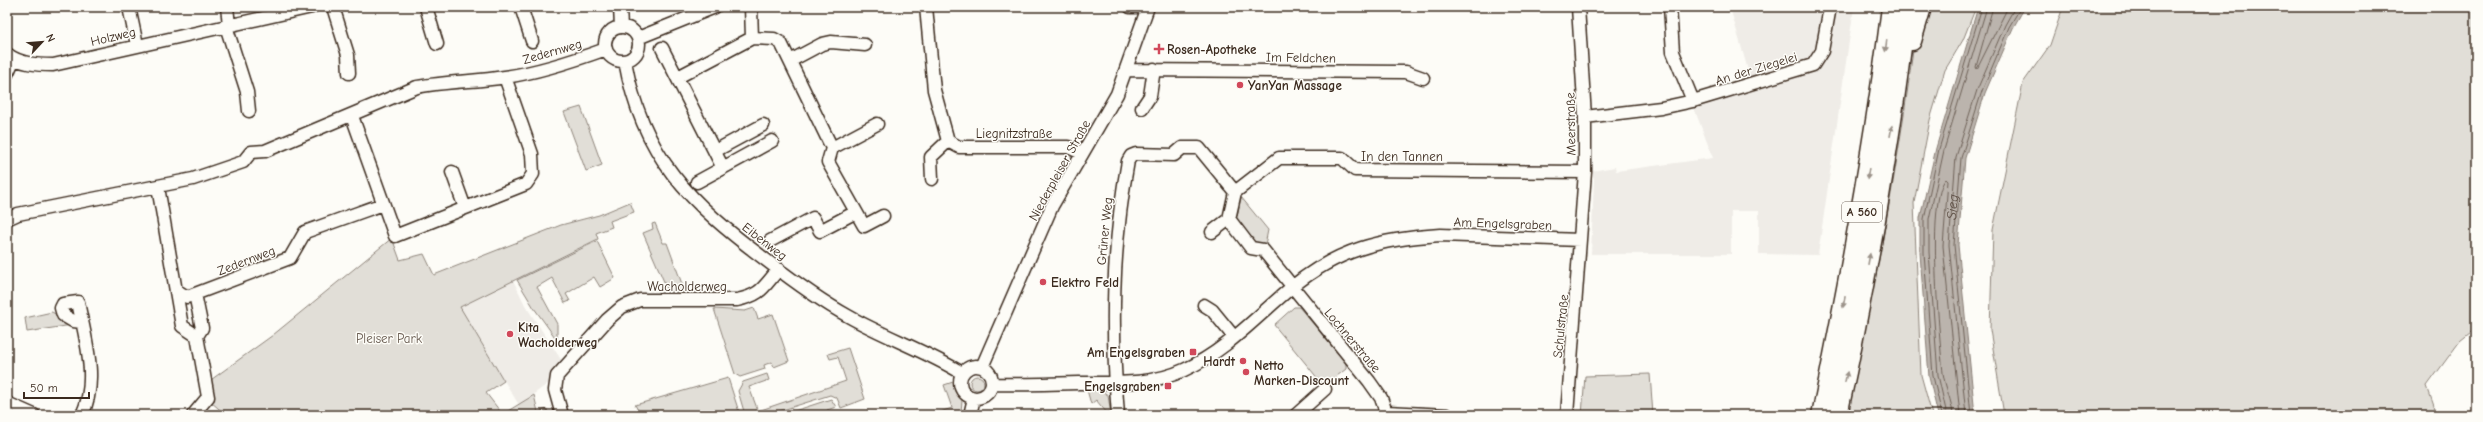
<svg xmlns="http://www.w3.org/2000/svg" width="2483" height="422" viewBox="0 0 2483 422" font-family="'Comic Neue',sans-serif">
<rect width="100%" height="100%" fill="#fdfcf7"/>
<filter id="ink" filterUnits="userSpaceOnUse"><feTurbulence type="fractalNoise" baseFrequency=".025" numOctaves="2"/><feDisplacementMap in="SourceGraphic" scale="8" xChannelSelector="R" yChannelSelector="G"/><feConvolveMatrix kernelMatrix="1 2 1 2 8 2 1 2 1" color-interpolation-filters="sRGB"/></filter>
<g filter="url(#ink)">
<path fill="#efece7" d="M1746 7H1854L1818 255 1759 254V211H1731V254H1591L1594 180 1592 171 1615 167 1616 171 1713 158 1689 95 1750 77 1731 11Z
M513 280 525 305 562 361 556 367 550 382 519 405 459 307Z"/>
<path fill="#e1ded7" stroke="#8e847a" d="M1918 7H1976L1963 40 1945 70 1930 120 1914 203 1921 375 1932 415H1847C1876 280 1903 145 1918 7Z
M2063 7H2476V328L2460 341 2427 386 2437 415H2004L1990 330 1993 230 2023 83 2050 45Z
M581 107 602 165 586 171 564 112Z
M1241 197 1268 230 1265 245 1254 242 1236 222Z
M630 202 634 212 610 221 612 227 596 233 598 239 460 307 504 381 486 393 503 415H226L211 402 208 382 273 335 392 238 400 260 424 254 434 275 561 225 599 215Z
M655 223 663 243H667L685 292 668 291 643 233 653 229 652 224Z
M597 241 615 278 600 287 594 277 566 294 570 301 565 303 552 278 537 287 557 324V340L534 308 517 280Z
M1294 307H1299L1346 363V369L1324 386 1274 325Z
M754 308 758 319 773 314 789 361 774 367 772 362 764 365 765 369 740 377 735 374 714 309 745 311Z
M52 312 72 325 27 332 25 318Z
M848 348 865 399 841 408 837 398 830 395 767 415H745L738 391 743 382 767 374 769 380 749 387 758 411 846 381 838 357 830 359 828 354Z
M1650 374 1653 415H1582L1585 376Z
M970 383a7 7 0 1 1 14 0a7 7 0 1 1-14 0Z
M728 378 740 415H641L635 405Z
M953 382 962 401 961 412 951 415H931L952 408 944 385Z
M1087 390H1100L1108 395 1111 415H1105L1107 413 1096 400 1091 404Z
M534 395 538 412 547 409 548 415 503 414Z
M831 399 836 407 827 410 828 415H782Z"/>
<path fill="#bbb4ad" stroke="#887d74" d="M1978 7H2025L2013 28 1985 93 1965 158 1958 245 1975 415H1938L1929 377 1920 253V218L1936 148Z"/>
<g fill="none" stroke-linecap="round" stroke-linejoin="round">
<g stroke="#6e6157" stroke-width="1">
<path d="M1993 7 1976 67 1977 69 2008 7"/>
<path d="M1942 415 1933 376 1924 253V219L1939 149 1982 7"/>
<path d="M1947 415 1938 375 1929 252V219L1944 150 1987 7"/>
<path d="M1953 415C1952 401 1945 387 1943 373 1940 342 1926 198 1946 179L1948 181 1943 246 1960 415"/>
<path id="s1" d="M1966 415 1949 245 1956 157 1977 90 2005 25 2015 7"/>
<path d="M1971 415 1954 245 1961 158 1982 91 2009 27 2021 7"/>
</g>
<defs>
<path id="minor" d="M129 7 137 45
M227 7 229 25
M333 7 348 55 349 73
M426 7 437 44
M521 7 532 41
M620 7 621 27
M751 7 752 38 774 39 781 43 832 148 828 162 864 226 883 216
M926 7 934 90 948 141 931 157 932 179
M1130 7H1148
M1670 7 1673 52 1693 101
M226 26 247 92 249 111
M605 44a17 17 0 1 1 34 0a17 17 0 1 1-34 0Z
M638 38 715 7
M662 48 723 168
M7 54C20 64 37 65 53 65L312 7
M625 61C642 157 690 203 766 260 792 280 819 300 848 316 885 337 926 351 962 373
M790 61 822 44 831 42 865 45
M1127 70 1406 72 1423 78
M7 74 14 59
M678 77 752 38
M1142 108 1150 96 1154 69
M352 116 395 236 526 184 533 174 532 154 505 77
M1585 117 1661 108 1693 101 1813 65 1822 51 1830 7
M948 141 959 147H1068L1082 153
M832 148 877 124
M715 151 763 125
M452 172 465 208
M697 182 772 141
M158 187 182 326 197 336
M1235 192 1279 158H1342L1355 170 1585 172
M7 219 18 214 193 179 243 162 251 152 265 151 417 87C447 81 476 82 505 77 540 72 573 61 606 49
M1212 232 1229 219
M770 241 813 218 820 231 856 212
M176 290 187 297 290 258 305 232 383 204
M1204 305 1212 310 1234 337
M960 382a16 16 0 1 1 32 0a16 16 0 1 1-32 0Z
M982 367 1052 206 1117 94 1148 7
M992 384C1021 385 1050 384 1080 383 1114 383 1153 385 1184 370 1226 351 1257 316 1292 287 1338 249 1381 239 1440 235L1580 240
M7 403 34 415
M1387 412 1447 415
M82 415C99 380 85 338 78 302L63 304 61 308 63 315 73 321 82 322
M193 415 208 397 197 336 202 328 195 294
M562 415 555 390 557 376 607 320 622 307 640 300H737C762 295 763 287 779 269
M970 415 974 398
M1118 415C1111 328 1112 248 1128 161L1131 156 1136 154 1174 155 1182 148H1199L1235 192 1229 219 1251 248 1263 250 1369 381 1381 398 1387 415
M1296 415 1325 389
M1567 415 1585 172V117L1578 7"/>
<path id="highway" d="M1912 41 1922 7
M1821 415C1849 279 1874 145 1891 7
M1838 415C1867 280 1891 144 1907 7"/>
</defs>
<use href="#minor" stroke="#3b2a1e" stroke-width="15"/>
<use href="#highway" stroke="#3b2a1e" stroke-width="21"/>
<use href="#minor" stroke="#fdfcf7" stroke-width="12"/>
<use href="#highway" stroke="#fdfcf7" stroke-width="18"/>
</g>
<defs><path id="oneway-solid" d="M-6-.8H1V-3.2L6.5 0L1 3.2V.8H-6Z"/></defs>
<g fill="#9c938a">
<use href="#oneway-solid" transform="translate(1886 46) rotate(97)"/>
<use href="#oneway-solid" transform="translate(1891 131) rotate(-80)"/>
<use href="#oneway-solid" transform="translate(1868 174) rotate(99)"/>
<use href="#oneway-solid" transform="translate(1869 259) rotate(-80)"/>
<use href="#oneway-solid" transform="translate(1844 302) rotate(101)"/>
<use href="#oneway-solid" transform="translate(1846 377) rotate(-78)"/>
</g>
</g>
<g fill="#d1495b" stroke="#fdfcf7" stroke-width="1.5">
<path d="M1157 43h4v4h4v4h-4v4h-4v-4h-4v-4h4z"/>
<circle cx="1240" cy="85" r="4"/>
<circle cx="1043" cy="282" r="4"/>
<circle cx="510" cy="334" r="4"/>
<rect x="1189" y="348" width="8" height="8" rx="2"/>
<circle cx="1243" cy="361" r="4"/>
<circle cx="1246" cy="372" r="4"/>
<rect x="1164" y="382" width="8" height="8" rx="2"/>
</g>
<g text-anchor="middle" stroke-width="3" stroke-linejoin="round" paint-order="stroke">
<rect fill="#fdfcf7" stroke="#75695f" stroke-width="1" x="1842" y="202" width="40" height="20" rx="3"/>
<g font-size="12" font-weight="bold" fill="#3b2a1e">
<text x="1862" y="216">A 560</text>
</g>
<g font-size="13" fill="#3b2a1e" stroke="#fdfcf7">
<text transform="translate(113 36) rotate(-13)" y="5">Holzweg</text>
<text transform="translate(552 51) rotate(-16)" y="5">Zedernweg</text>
<text transform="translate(1301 57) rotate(1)" y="5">Im Feldchen</text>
<text transform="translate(1756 68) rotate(-17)" y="5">An der Ziegelei</text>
<text transform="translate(1570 124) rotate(-91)" y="5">Meerstraße</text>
<text x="1014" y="138">Liegnitzstraße</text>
<text x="1402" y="161">In den Tannen</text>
<text transform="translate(1059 170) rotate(-61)" y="5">Niederpleiser Straße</text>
<text transform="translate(1503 223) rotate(2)" y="5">Am Engelsgraben</text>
<text transform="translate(1104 231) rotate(-84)" y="5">Grüner Weg</text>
<text transform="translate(765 241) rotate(38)" y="5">Eibenweg</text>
<text transform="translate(246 260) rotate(-21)" y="5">Zedernweg</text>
<text x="687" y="291">Wacholderweg</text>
<text transform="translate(1560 326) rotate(-84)" y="5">Schulstraße</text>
<text transform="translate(1353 340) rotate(50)" y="5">Lochnerstraße</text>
</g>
<g font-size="13" font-weight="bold" fill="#3b2a1e" stroke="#fdfcf7" text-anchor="start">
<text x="1167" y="54">Rosen-Apotheke</text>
<text x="1248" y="90">YanYan Massage</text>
<text x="1051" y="287">Elektro Feld</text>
<text x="518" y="332">Kita<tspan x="518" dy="15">Wacholderweg</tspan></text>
<text x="1185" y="357" text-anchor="end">Am Engelsgraben</text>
<text x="1235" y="366" text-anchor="end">Hardt</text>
<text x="1254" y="370">Netto<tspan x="1254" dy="15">Marken-Discount</tspan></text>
<text x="1160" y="391" text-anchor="end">Engelsgraben</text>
</g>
<g font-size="13" fill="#64574c" stroke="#fdfcf7">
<text x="389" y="343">Pleiser Park</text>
</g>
<g font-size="14" font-style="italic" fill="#615349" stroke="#fdfcf7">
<text dy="5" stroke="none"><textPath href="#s1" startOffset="209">Sieg</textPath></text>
</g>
</g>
<rect width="2483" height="422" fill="none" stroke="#fdfcf7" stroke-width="24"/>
<rect x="12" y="12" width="2459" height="398" fill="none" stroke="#3b2a1e" stroke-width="1.5" filter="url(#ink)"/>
<g transform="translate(42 42) rotate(64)" stroke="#fdfcf7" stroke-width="3" paint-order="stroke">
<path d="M0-3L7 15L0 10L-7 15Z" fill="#3b2a1e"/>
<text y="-6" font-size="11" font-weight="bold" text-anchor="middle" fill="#3b2a1e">N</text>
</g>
<path d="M24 392v6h65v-6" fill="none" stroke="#3b2a1e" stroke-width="2"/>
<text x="30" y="392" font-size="12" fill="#3b2a1e" stroke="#fdfcf7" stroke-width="3" paint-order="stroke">50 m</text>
</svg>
